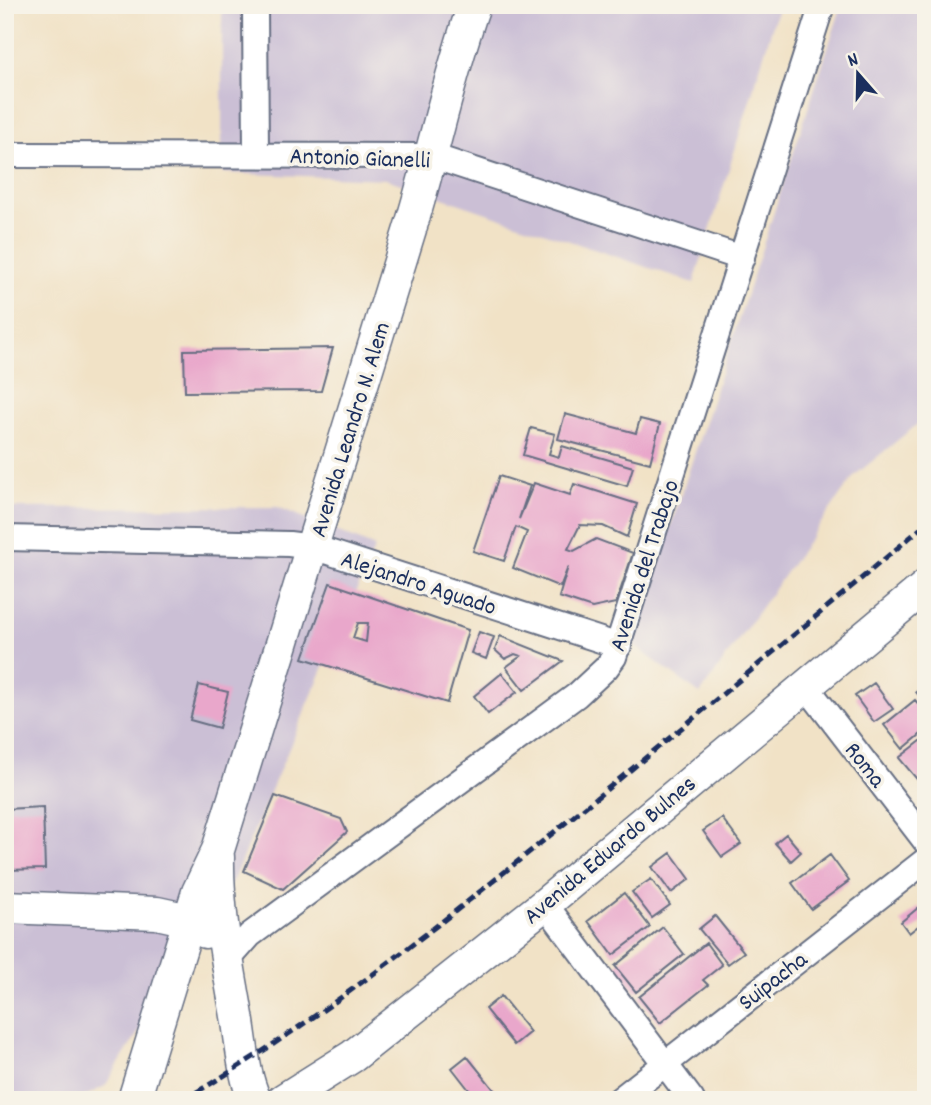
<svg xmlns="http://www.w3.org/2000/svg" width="931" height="1105" viewBox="0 0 931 1105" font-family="Dekko,sans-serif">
<rect width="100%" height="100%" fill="#f7f3e8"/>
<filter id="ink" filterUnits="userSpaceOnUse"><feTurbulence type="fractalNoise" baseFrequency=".0143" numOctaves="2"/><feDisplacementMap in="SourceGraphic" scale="14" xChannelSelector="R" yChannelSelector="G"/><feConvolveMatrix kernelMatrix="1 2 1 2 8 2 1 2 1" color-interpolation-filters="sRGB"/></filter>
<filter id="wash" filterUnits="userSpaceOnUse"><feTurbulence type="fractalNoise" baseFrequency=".00686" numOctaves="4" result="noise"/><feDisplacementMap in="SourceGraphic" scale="28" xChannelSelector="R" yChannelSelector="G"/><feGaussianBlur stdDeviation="1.57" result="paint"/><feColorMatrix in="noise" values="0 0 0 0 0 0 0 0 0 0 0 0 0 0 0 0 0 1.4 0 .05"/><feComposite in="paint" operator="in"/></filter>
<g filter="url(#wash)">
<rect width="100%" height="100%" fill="#f1e2c6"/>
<path fill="#cbbfd5" d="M222 5H779L694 283 386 179 222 173Z
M842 5H926V417L854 476 700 694 632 644Z
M278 507 375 547 232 882 105 1086 78 1100H5V508Z"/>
<g id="blocks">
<path fill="#e9a7cb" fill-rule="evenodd" d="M333 348 321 391 185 392 184 350Z
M565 414 636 433 640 419 660 424 650 463 558 439Z
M531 428 555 434 549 454 559 457 562 446 633 467 627 486 523 455Z
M499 476 530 486 519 519 534 483 570 495 574 484 637 504 627 537 603 526 580 525 568 549 574 551 596 539 633 553 616 603 592 608 559 597 568 567 560 587 513 568 527 532 516 527 504 561 473 551Z
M330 583 468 630 447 703 303 658ZM358 623H368L366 642 353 638Z
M479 632 494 637 486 659 471 653Z
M500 636 563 661 524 690 506 667 521 656 515 654 505 659 495 650Z
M502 673 517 692 488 714 474 696Z
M874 683 893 709 874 722 855 696Z
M199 685 228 692 219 728 190 720Z
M926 685V704L916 692Z
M915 700 926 713V730L903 749 884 725Z
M926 737V790L899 758Z
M275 796 341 819 347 832 283 889 244 871Z
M43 807 45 869 5 870V809Z
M722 818 741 844 722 857 703 831Z
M786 834 801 852 791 861 775 843Z
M671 853 690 879 671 893 652 867Z
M830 855 849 881 811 909 792 883Z
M651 879 670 905 652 918 632 892Z
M624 893 650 927 613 955 588 921Z
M919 907 926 920 909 933 901 922Z
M715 916 744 952 728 964 699 929Z
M663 927 684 954 636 992 615 966Z
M706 943 722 965 703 980 708 985 660 1023 639 997Z
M501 996 530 1032 514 1045 485 1009Z
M467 1056 496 1092 486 1100H477L452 1068Z"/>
</g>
</g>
<g filter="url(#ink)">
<use href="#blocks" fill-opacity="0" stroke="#666e82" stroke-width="2"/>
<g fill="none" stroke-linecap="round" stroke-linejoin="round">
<defs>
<path id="minor" d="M255 5 256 154
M5 155 432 156 742 258
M5 538 289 544 313 547 619 646
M806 686 926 842
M545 904 692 1100
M228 960 250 935 577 695 606 668 614 657 822 5
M619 1100 926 860"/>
<path id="major" d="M218 857C217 910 228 963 237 1016 242 1044 243 1074 255 1100
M5 907 157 913 189 920 205 932
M134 1100 198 892 218 850C282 643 347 436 410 229 433 155 448 79 474 5
M283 1100 353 1056 545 904 926 586"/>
</defs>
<use href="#minor" stroke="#666e82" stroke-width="28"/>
<use href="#major" stroke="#666e82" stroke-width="35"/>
<use href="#minor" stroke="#fff" stroke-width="24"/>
<use href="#major" stroke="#fff" stroke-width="32"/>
<path stroke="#1b2f5e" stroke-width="5" stroke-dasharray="10 5" stroke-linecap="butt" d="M183 1100C312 1026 428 934 543 841 672 737 799 631 926 524"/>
</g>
</g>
<g text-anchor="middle" stroke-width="7" stroke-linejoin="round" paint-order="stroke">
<g font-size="24" fill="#1b2f5e" stroke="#f7f3e8">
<text transform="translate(360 157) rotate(2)" y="8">Antonio Gianelli</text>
<text transform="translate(349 429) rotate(-73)" y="8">Avenida Leandro N. Alem</text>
<text transform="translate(643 565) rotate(-72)" y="8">Avenida del Trabajo</text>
<text transform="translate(419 582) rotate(18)" y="8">Alejandro Aguado</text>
<text transform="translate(866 764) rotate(52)" y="8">Roma</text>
<text transform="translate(609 849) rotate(-40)" y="8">Avenida Eduardo Bulnes</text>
<text transform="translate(772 980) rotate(-38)" y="8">Suipacha</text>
</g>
</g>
<rect width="931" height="1105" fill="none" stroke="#f7f3e8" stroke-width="28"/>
<g transform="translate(858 74) rotate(340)" stroke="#f7f3e8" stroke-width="5" paint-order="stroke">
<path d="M0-5L12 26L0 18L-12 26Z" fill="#1b2f5e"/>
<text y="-10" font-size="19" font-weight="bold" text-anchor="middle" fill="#1b2f5e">N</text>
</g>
</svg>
